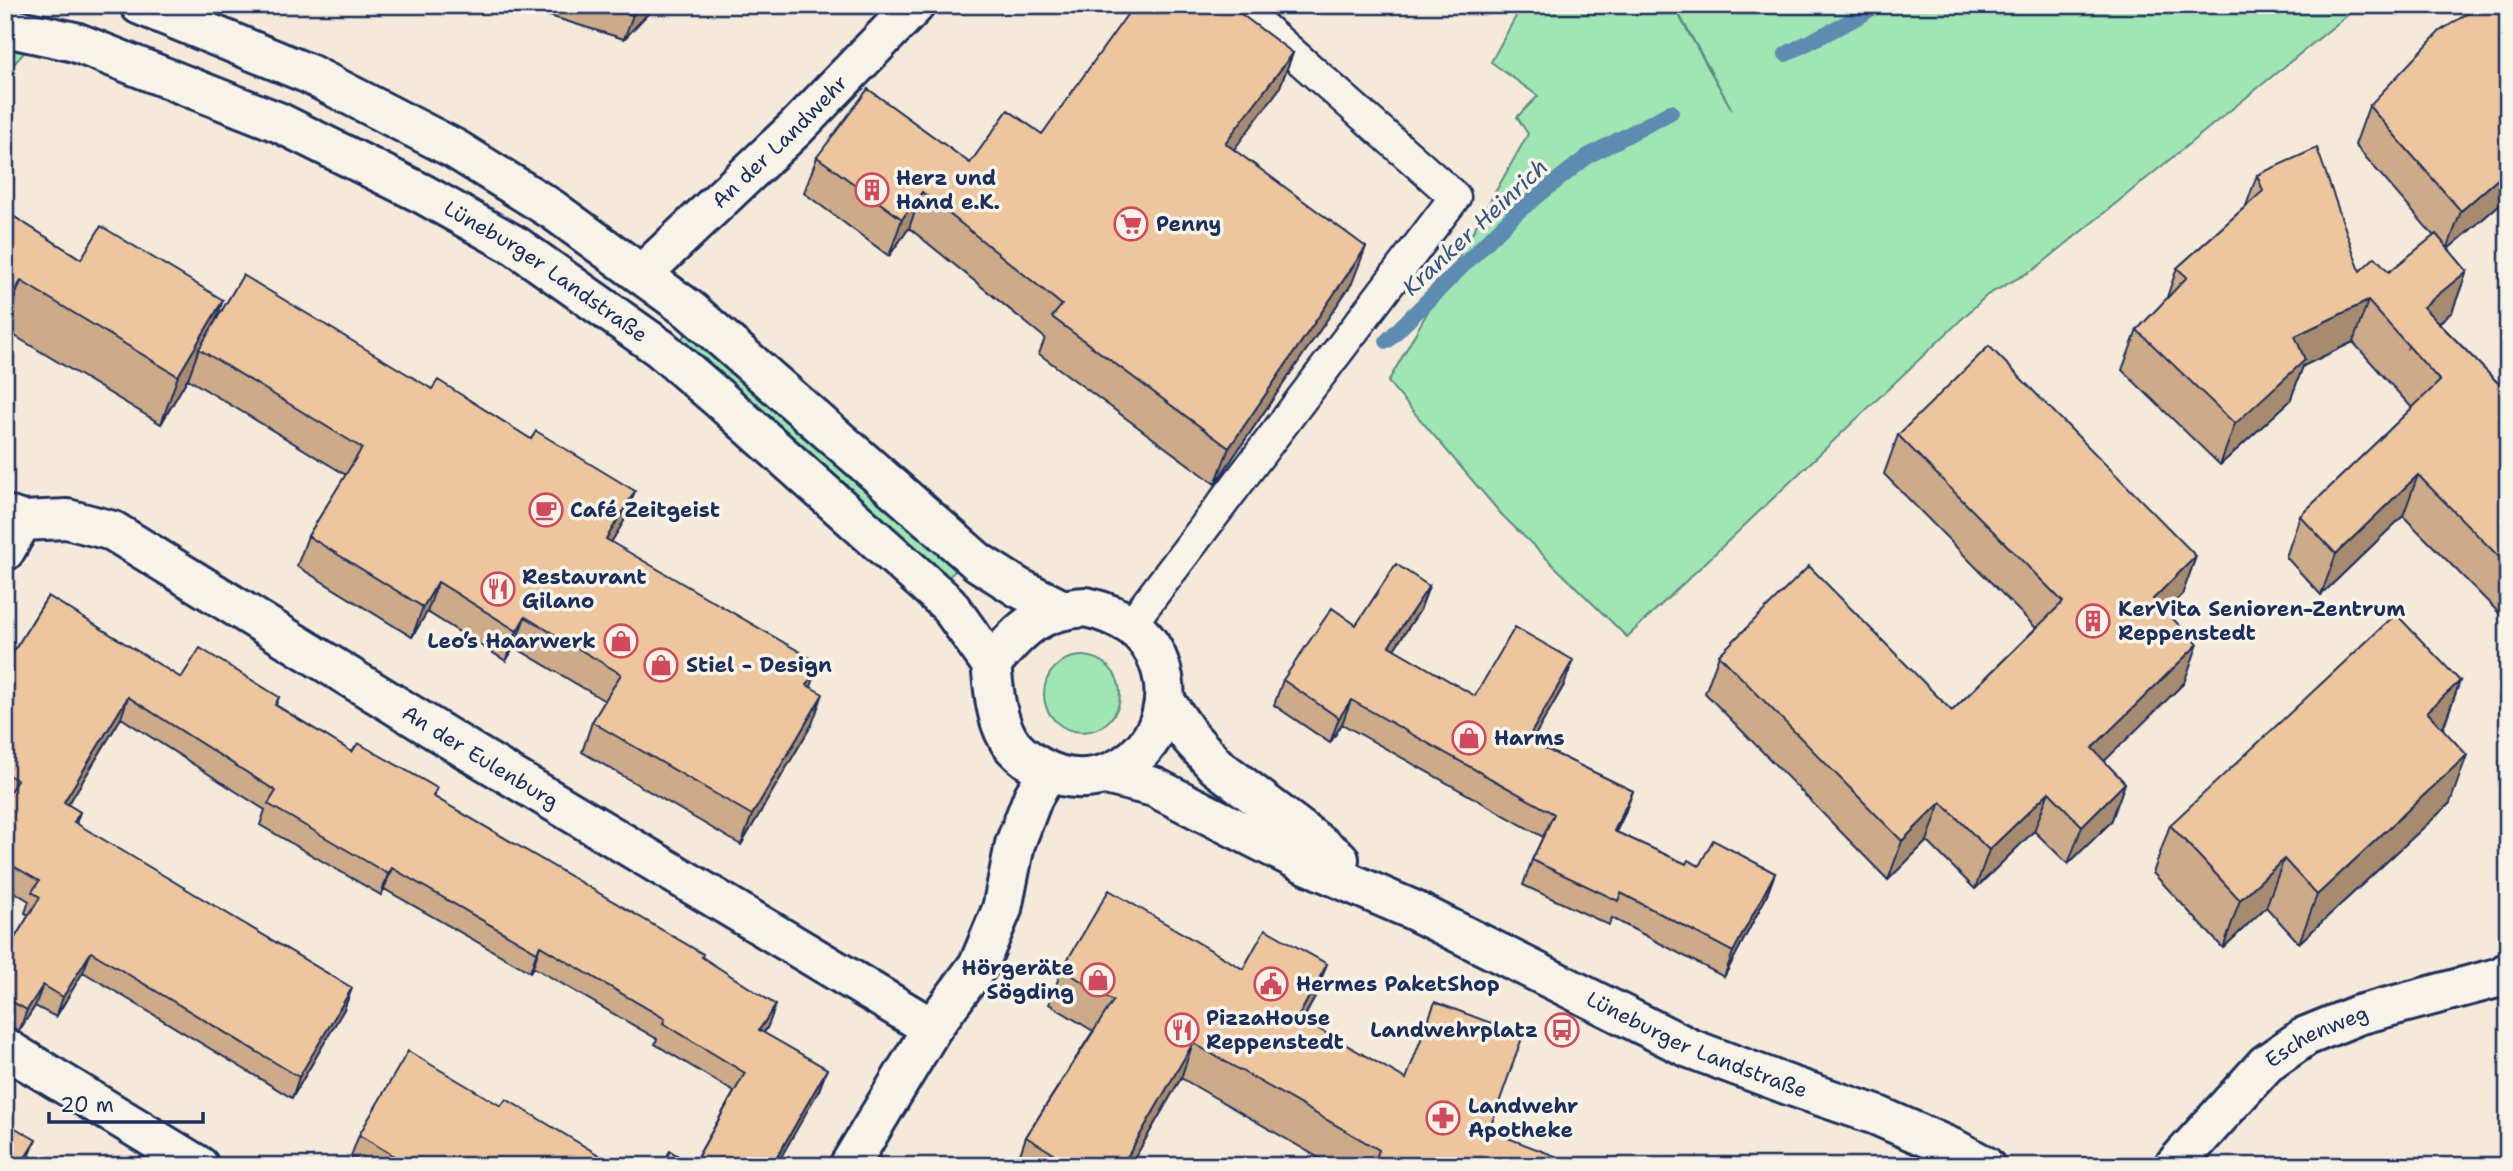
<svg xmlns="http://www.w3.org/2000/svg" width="2513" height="1171" viewBox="0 0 2513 1171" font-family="'Shantell Sans',sans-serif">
<rect width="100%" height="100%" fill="#f5ead9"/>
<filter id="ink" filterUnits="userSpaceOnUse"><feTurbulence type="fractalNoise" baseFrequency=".0143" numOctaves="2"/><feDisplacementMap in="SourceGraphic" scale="14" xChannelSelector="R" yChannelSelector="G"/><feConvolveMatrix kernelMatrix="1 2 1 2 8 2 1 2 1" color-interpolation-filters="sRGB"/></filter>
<g filter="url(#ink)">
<path fill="#9fe6b3" stroke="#5d8a88" stroke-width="2" d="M1522 5H1673L1732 110 1674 5H2360L2035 269 1987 295 1627 637 1502 515 1388 382 1528 134 1517 117 1538 96 1491 62Z
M5 40 31 45 14 64 5 62Z
M689 329 959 567 947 579 680 341Z
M1044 694a38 38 0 1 1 76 0a38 38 0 1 1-76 0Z"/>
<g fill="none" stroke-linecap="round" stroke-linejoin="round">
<path stroke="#5d8bb2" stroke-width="16" d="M1786 54 1860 16 1875 5
M1387 341 1515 214 1588 156 1671 112"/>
<defs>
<path id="service" d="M1131 624 1455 197 1238 5"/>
<g id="minor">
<path id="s1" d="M642 274 796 128 915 5"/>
<path id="s2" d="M5 515 22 521 67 519 113 531 471 752 932 1028 979 964 1002 909 1015 844 1033 797 1048 772"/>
<path d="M5 551 22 521"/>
<path d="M5 1048 199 1166"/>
<path d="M849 1166 932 1028"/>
<path id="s3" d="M2174 1166 2266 1064 2306 1036 2358 1015 2501 977 2508 972"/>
</g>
<g id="secondary">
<path d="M140 5 309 74 455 149 553 210 690 310 978 562 1019 588 1061 609"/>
<path id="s4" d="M5 27 75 42 278 122 423 194 516 246 660 348 717 397 948 604 991 664"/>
<path d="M1086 607C1119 615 1147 629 1159 663 1186 737 1107 807 1038 766 1026 759 1013 750 1007 737 995 715 994 689 991 664 1022 629 1037 610 1086 607Z"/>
<path d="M1165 701 1190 737 1216 766 1339 859"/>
<path id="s5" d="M1106 775 1154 787 1304 863 1413 910 1689 1048 1791 1086 1876 1115 1956 1150 1985 1166"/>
</g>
</defs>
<use href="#service" stroke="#1b2f5e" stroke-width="35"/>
<use href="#minor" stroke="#1b2f5e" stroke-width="44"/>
<use href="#secondary" stroke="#1b2f5e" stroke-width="44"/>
<use href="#service" stroke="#f7f3e8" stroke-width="30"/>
<use href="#minor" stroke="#f7f3e8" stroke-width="38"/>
<use href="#secondary" stroke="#f7f3e8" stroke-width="38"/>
</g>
<path fill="#cdaa88" stroke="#1b2f5e" stroke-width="2" d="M514 5H656L624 39Z
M1293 53 1279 89 1234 149 1352 283 1215 484 1039 354 1045 338 909 228 889 256 804 193 817 157 970 163 1042 134Z
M2369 106 2508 197 2448 249 2467 271 2452 312 2439 323 2499 384 2508 375V622L2403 516 2321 595 2286 557 2300 516 2412 408 2353 342 2303 366 2290 401 2220 465 2122 370 2137 330 2166 300 2177 268 2246 206 2257 175 2360 271 2389 272 2434 236 2355 145Z
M5 211 81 259 216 321 624 521 611 542 811 687 812 724 741 845 582 752 592 722 605 701 514 647 506 661 427 612 412 637 297 566 308 536 346 475 188 379 189 376 161 424 5 330Z
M1898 435 2196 556 2182 595 2166 611 2184 683 2104 761 2125 783 2111 822 2068 864 2034 831 1975 889 1927 841 1888 880 1705 693 1719 655 1952 711 2036 628 1884 474Z
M1429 586 1420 610 1394 649 1475 696 1564 685 1531 742 1633 791 1624 815 1616 832 1686 864 1775 873 1766 897 1724 977 1612 918 1609 925 1523 885 1532 860 1543 837 1342 724 1330 743 1274 705 1283 680Z
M48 596 181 678 279 697 276 705 352 752 437 788 434 797 702 957 768 1026 764 1033 827 1069 819 1090 693 1165 734 1092 655 1044 657 1039 533 967 530 972 384 889 381 895 260 825 265 810 121 718 68 805 80 812 76 824 352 988 344 1009 292 1098 83 972 56 1017 35 1006 19 1031 5 1023V954L29 915 25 913 29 901 5 886V666Z
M2460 681 2443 729 2450 803 2299 943 2266 907 2223 948 2153 873 2170 825Z
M1062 969H1243L1314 999 1303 1020 1489 1131 1579 1166H1333L1181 1078 1130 1166H1016L1026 1137 1093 1031 1049 1004Z
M501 1106 617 1166H368L351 1156 359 1135Z"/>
<path fill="#a78b6f" stroke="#1b2f5e" stroke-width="2" d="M642 5H656L624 39 633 15Z
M1293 53 1279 89 1212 179 1225 143Z
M2508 170V197L2447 250 2461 211Z
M922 192 909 228 889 256 902 219Z
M1366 247 1352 283 1215 484 1229 448Z
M2467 271 2452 312 2408 347 2423 307Z
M21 281 5 324V306Z
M223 300 206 348 199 349 189 376 161 424 178 376Z
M2368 301 2353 342 2303 366 2290 401 2220 465 2235 424 2295 336Z
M2418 475 2403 516 2321 595 2336 554Z
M635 491 624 521 595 569 606 539Z
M2196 556 2182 595 2139 637 2153 599Z
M438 582 427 612 412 637 423 607Z
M1429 586 1420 610 1380 670 1389 646Z
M525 617 514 647 506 661 517 631Z
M2198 644 2184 683 2078 787 2092 748Z
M1573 660 1564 685 1518 765 1527 740Z
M819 663 809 693 807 685Z
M2460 681 2442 730 2427 712Z
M823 694 812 724 741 845 752 815Z
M128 697 121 718 57 823 64 802Z
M1351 700 1342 724 1330 743 1339 718Z
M2467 755 2450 803 2299 943 2317 895Z
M2125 783 2111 822 2068 864 2082 826Z
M1633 791 1624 815 1605 855 1614 831Z
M2049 792 2034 831 1975 889 1989 850Z
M1941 802 1927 841 1888 880 1902 841Z
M2284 859 2266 907 2223 948 2240 900Z
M392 868 384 889 381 895 388 874Z
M1775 873 1766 897 1724 977 1733 952Z
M540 946 533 967 530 972 537 952Z
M91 952 83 972 56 1017 63 997Z
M1327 964 1314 999 1285 1052 1298 1017Z
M43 985 35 1006 19 1031 27 1010Z
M352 988 344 1009 292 1098 299 1077Z
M776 1005 768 1026 752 1051 759 1030Z
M1193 1043 1181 1078 1130 1166H1122Z
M827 1069 819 1090 776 1166H772Z
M36 1140 27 1162 25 1166H20Z"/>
<path fill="#eec69e" stroke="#1b2f5e" stroke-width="2" d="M601 5H642L633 15Z
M1134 5H1229L1293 53 1225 143 1366 247 1229 448 1052 317 1062 305 922 192 902 219 817 157 868 89 970 163 1008 110 1042 134Z
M2481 5H2508V170L2461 211 2369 106 2440 31Z
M2317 148 2360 271 2375 257 2389 272 2436 234 2467 271 2423 307 2499 384 2508 375V566L2418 475 2336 554 2300 516 2440 381 2368 301 2295 336 2305 360 2235 424 2137 330 2187 277 2177 268 2263 191 2257 175Z
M5 211 81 259 101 226 223 300 178 376 21 281 5 306Z
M243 275 432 389 438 380 531 439 536 431 635 491 606 539 819 663 807 685 823 694 752 815 592 722 621 674 525 617 517 631 438 582 423 607 308 536 362 448 199 349Z
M1989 346 2196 556 2153 599 2198 644 2092 748 2125 783 2082 826 2049 792 1989 850 1941 802 1902 841 1719 655 1809 566 1952 711 2063 602 1898 435Z
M1396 564 1429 586 1389 646 1475 696 1515 627 1573 660 1527 740 1633 791 1614 831 1686 864 1688 860 1699 866 1713 840 1775 873 1733 952 1621 893 1618 901 1532 860 1554 814 1351 700 1339 718 1283 680 1332 608 1356 625Z
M48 596 181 678 200 648 279 697 275 705 352 752 358 743 437 788 433 796 703 954 702 957 776 1005 759 1030 827 1069 772 1166H661L670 1151 693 1165 745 1073 663 1023 665 1019 540 946 537 952 392 868 388 874 268 804 276 791 128 697 64 802 80 812 74 822 352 988 299 1077 91 952 63 997 43 985 27 1010 5 998V954L40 897 32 892 39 881 5 861V800L17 780 5 773V678L12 668 6 664Z
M2396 614 2460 681 2427 712 2467 755 2317 895 2284 859 2240 900 2170 825Z
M1109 890 1243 969 1265 929 1327 964 1298 1017 1406 1079 1435 1002 1523 1035 1489 1131 1579 1165V1166H1373L1379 1150 1193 1043 1122 1166H1074L1026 1137 1113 1001 1062 969Z
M408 1051 501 1106 506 1099 617 1166H411L359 1135Z
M5 1122 36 1140 20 1166H5Z
M922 1162 928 1166H919Z"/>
</g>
<defs>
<symbol id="building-ring" viewBox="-11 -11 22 22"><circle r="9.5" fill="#f7f3e8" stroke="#d1495b" stroke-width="1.5"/><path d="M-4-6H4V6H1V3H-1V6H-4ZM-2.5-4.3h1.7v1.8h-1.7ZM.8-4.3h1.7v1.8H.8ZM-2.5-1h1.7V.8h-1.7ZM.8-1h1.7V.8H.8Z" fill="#d1495b"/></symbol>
<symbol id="supermarket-ring" viewBox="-11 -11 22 22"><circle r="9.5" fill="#f7f3e8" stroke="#d1495b" stroke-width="1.5"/><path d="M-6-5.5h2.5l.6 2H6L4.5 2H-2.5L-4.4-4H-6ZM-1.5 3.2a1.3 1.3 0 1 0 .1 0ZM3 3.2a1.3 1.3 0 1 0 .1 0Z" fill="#d1495b"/></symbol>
<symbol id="cafe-ring" viewBox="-11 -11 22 22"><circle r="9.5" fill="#f7f3e8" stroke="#d1495b" stroke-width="1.5"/><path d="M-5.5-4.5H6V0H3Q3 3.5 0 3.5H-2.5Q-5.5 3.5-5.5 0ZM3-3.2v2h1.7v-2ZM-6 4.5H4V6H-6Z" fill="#d1495b"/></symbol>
<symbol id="restaurant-ring" viewBox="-11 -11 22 22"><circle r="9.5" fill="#f7f3e8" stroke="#d1495b" stroke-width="1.5"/><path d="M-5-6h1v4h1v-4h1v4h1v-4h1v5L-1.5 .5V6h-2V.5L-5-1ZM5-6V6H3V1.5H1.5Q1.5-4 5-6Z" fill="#d1495b"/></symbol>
<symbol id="shop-ring" viewBox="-11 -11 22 22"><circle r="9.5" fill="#f7f3e8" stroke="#d1495b" stroke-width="1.5"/><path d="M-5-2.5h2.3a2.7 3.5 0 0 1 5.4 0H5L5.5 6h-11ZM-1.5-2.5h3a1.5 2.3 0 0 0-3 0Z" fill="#d1495b"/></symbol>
<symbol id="civic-ring" viewBox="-11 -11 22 22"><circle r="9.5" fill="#f7f3e8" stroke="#d1495b" stroke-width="1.5"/><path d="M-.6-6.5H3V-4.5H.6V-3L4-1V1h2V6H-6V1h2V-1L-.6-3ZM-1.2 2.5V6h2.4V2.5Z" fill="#d1495b"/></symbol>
<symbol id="bus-ring" viewBox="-11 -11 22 22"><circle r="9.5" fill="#f7f3e8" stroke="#d1495b" stroke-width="1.5"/><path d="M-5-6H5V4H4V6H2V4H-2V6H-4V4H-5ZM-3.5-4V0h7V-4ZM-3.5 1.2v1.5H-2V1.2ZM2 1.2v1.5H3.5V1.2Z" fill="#d1495b"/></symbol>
<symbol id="pharmacy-ring" viewBox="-11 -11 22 22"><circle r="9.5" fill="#f7f3e8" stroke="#d1495b" stroke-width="1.5"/><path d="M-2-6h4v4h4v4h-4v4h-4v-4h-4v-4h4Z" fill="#d1495b"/></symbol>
</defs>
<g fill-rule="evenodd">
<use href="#building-ring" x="853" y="171" width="38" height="38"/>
<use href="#supermarket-ring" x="1112" y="205" width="38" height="38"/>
<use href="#cafe-ring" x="527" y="491" width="38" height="38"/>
<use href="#restaurant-ring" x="479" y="570" width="38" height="38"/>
<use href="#building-ring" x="2074" y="602" width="38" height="38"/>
<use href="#shop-ring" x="602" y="622" width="38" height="38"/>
<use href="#shop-ring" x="642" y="646" width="38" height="38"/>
<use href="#shop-ring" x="1450" y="719" width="38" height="38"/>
<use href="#shop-ring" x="1079" y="961" width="38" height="38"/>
<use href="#civic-ring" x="1252" y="965" width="38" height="38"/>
<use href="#restaurant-ring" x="1163" y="1011" width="38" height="38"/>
<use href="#bus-ring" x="1543" y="1011" width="38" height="38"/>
<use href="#pharmacy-ring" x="1424" y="1099" width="38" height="38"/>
</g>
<g text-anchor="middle" stroke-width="7" stroke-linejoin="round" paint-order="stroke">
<g font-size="21" fill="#1b2f5e" stroke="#f7f3e8">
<text dy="7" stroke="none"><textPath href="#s1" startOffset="191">An der Landwehr</textPath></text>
<text dy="7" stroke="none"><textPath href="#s4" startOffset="597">Lüneburger Landstraße</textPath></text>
<text dy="7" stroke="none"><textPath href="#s2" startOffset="542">An der Eulenburg</textPath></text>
<text dy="7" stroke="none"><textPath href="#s3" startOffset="196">Eschenweg</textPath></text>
<text dy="7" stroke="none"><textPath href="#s5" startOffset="651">Lüneburger Landstraße</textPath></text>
</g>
<g font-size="21" font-weight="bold" fill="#1b2f5e" stroke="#f7f3e8" text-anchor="start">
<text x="896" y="185">Herz und<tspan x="896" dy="24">Hand e.K.</tspan></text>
<text x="1156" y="231">Penny</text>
<text x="570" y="517">Café Zeitgeist</text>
<text x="522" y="584">Restaurant<tspan x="522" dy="24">Gilano</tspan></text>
<text x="2118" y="616">KerVita Senioren-Zentrum<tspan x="2118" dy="24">Reppenstedt</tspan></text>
<text x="596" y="648" text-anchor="end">Leo‘s Haarwerk</text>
<text x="686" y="672">Stiel - Design</text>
<text x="1494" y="745">Harms</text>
<text x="1074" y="975" text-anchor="end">Hörgeräte<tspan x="1074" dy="24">Sögding</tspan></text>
<text x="1296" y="991">Hermes PaketShop</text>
<text x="1206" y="1025">PizzaHouse<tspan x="1206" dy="24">Reppenstedt</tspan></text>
<text x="1538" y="1037" text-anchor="end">Landwehrplatz</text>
<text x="1468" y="1113">Landwehr<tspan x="1468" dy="24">Apotheke</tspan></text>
</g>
<g font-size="23" font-style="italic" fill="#365581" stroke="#f7f3e8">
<text transform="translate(1475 227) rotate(-43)" y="8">Kranker Heinrich</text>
</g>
</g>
<rect width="2513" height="1171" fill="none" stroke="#f7f3e8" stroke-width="28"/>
<rect x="14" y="14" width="2485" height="1143" fill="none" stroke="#1b2f5e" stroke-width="2.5" filter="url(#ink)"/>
<path d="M49 1112v10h154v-10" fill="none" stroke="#1b2f5e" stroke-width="3.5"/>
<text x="60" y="1112" font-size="21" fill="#1b2f5e" stroke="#f7f3e8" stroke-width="5" paint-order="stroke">20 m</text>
</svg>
